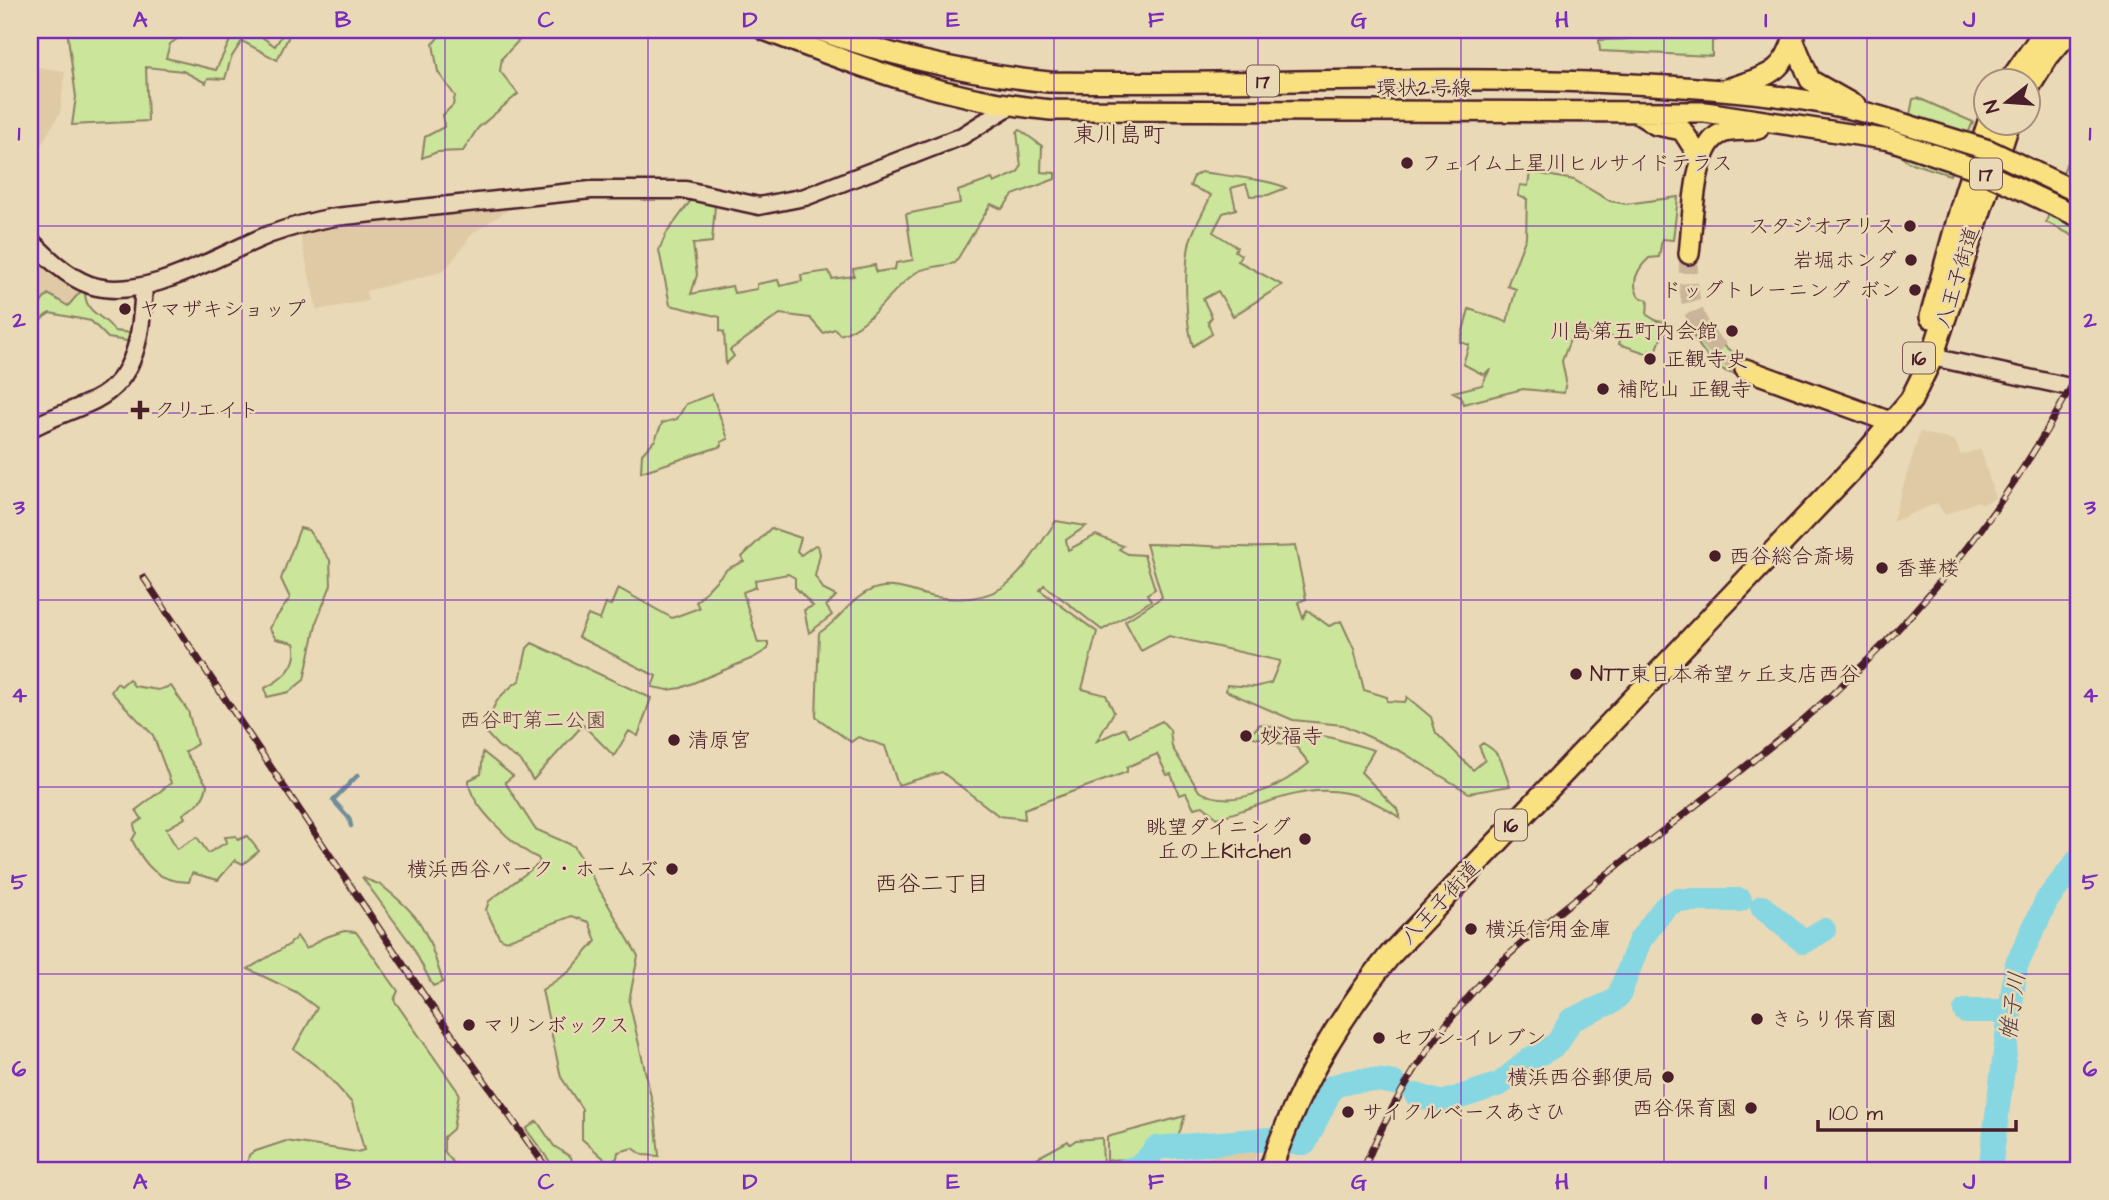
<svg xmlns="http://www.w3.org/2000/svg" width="2109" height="1200" viewBox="0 0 2109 1200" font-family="'Architects Daughter','Klee One',sans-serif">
<rect width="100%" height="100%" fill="#ead9b6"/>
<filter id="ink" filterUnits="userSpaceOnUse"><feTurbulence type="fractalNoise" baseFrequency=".0143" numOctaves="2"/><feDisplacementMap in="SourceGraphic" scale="14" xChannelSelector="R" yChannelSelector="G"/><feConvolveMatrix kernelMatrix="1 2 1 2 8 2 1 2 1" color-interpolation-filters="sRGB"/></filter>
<g filter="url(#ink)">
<path fill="#e0caa6" d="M30 66 65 71 60 113 37 152 30 159Z
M511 208 473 233 447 268 438 273 366 291 368 301 317 310 299 230 349 222Z
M30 252 81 291 68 306 48 295 30 316Z
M1920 432 1955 441 1961 455 1981 449 1995 498 1983 504 1978 501 1945 515 1937 503 1892 522Z
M1251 1144 1258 1147 1252 1170H1207L1211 1158 1207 1157 1208 1149Z"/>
<path fill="#cbe59b" stroke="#8a8263" stroke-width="2" d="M67 30H190L170 44 166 58 216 70 235 30H260L259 35 275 46 281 37V30H287L288 38 277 60 242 41 231 58 225 79 208 78 206 83 183 71 146 67 148 121 72 125 76 97Z
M463 30H529L502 58 500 71 518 94 478 128 463 151 437 152 422 158 425 137 444 127 443 115 453 105 455 96 438 72 433 44 443 31 463 34Z
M1643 30H1730L1723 38 1712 41V56L1600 51 1599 40 1628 39Z
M1918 98 1973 122 1950 175 1908 162 1902 157 1913 99Z
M1020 130 1042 146 1041 172 1055 173V179L1013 195 1002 209 991 204 955 263C944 266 925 267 917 272 889 290 874 324 840 335L835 329 823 333 810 318 780 314 730 350 734 356 726 364 724 332 720 331V317L670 305 659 250 666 234 692 199 715 205 712 242 693 244 697 275 691 294 732 286 734 293 757 289V284L778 280 780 286 802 281 801 275 829 271 832 279 854 276 853 269 875 265 876 272 895 269 896 263 913 260 906 214 960 203 958 191 992 179 994 183 1017 173 1021 167 1017 132Z
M2068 159 2079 165V239L2046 222Z
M1201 172C1220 175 1274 180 1286 188L1268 195 1250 196 1246 184 1231 188 1236 209 1223 213 1213 232 1237 247 1235 251 1241 255 1238 261 1282 285 1233 316 1218 291 1203 299 1212 317 1208 322 1212 334 1193 346C1185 321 1184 267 1190 241 1195 225 1205 210 1211 195L1190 186 1194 176Z
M1530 172 1574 180 1610 201 1626 204 1678 197 1673 240 1662 239 1659 257 1649 258C1637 269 1630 282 1639 297L1648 300 1647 315 1657 321 1667 322 1656 352 1650 350 1649 354 1619 344 1620 340 1606 335 1607 329 1596 326 1593 335 1574 329 1562 361 1566 381 1564 393 1523 389 1463 404 1461 396 1453 392 1482 385 1490 369 1484 375 1463 364 1469 345 1460 342 1469 309 1507 322 1516 289 1507 286 1526 237 1527 199 1518 196 1520 185 1528 186Z
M81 291 85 293C86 316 106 315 114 331L132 333 134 342 108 338 91 321 50 313C37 320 32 332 30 346V316L48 294 68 306Z
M1704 318 1718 341 1742 360 1736 374C1714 372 1696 343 1688 325L1690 321Z
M712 394 728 439 721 442 722 446 641 472 642 454 655 440 662 423 677 419 686 404Z
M1056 521 1086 526 1066 540 1068 550 1096 535 1123 546 1119 549 1128 554 1144 555 1155 589 1147 594 1151 601 1102 630 1044 585 1040 590 1097 632 1082 689 1106 695 1114 712 1097 741 1125 728 1130 737 1162 721 1170 730 1172 747 1199 791C1233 811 1283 786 1309 763L1296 747 1249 736 1260 724 1333 738 1374 750 1361 772 1397 809 1400 818C1331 768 1288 798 1217 818L1203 806 1194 808 1186 793 1179 795 1171 774 1167 775 1157 754 1127 767V772L1024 809 1025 819 999 816 942 772 898 785 885 746 858 737 851 742 816 717 819 633C841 620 852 594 878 588 898 583 916 594 935 597 1008 607 1020 573 1056 521Z
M300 528 308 530 330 560 331 585 317 620 304 680 289 692 267 697 265 688C283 679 300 665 294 643L276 639 269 628 290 598 281 579Z
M771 528 801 538 797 551 801 555 815 545 818 546 820 554 815 576 824 590 836 596 826 606 832 615 809 633 804 610 813 606 795 587V578L788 574 755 580 756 587 743 592 758 643 768 642V649L753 658 681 688 668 690 652 687 656 676 578 637 588 615 600 620 606 604 611 605 618 588 672 618 699 608 696 602 727 569 744 561 742 557Z
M1146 544C1196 544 1245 550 1295 546L1306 599 1298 602 1303 618 1307 610 1329 626 1341 621 1354 649 1364 690 1387 697V701L1405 702 1407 697 1431 717 1436 733 1473 770 1485 760 1479 746 1483 743C1505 756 1501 764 1510 786L1469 793 1402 752 1343 725 1293 720 1226 691 1227 685 1255 687 1271 683 1280 661 1169 636 1141 651 1125 621 1162 597Z
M532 643 651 698 638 736 629 731 614 756 583 725 533 780 521 761 498 746 487 734C491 705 496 697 520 680L527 648Z
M129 679 134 686 158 690 171 686 188 711 197 744 185 752 207 785C205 800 196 806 183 814L185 818 166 829 177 849 197 837 208 853 227 842 225 837 236 836 238 840 247 836 259 851 243 864 235 860 218 880 192 873 189 882C158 882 145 866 132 840L136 833 134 825 142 819 136 810 171 783 153 735 111 692 117 683 121 686Z
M483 752 513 776 505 782 535 829 574 846 638 956 629 1001 655 1114 659 1156 643 1155 633 1148 618 1152 617 1158 609 1163 582 1139V1109L561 1077 542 990 570 971 596 941 589 922 572 916 506 941 499 937 486 910 489 901 540 863 538 858C518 850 467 803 469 780L481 774Z
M362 877C368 881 376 882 382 886 426 920 426 931 443 982L433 986 411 944Z
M344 931 356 932 398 991 394 1000 459 1093 453 1129 444 1137V1151L459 1170H246L249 1155 253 1152 286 1141 357 1152 364 1150 352 1103 324 1072 294 1049 317 1008 296 992 248 969 290 944 297 936 306 949 323 938Z
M1185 1116 1177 1140C1154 1142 1150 1142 1134 1164L1129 1159 1107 1160V1137Z
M537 1121 554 1146 571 1157 574 1170H556L526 1129Z
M1102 1138 1103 1165 1127 1164 1131 1168 1044 1170 1037 1158 1068 1141 1070 1144 1076 1140Z"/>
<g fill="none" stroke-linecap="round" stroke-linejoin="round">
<path stroke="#6f8d99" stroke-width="4.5" d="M351 826 349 818 333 800 358 775"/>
<path stroke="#87d7e3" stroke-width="24" d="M1762 907 1804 942 1824 930
M1965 1011H2009
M1416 1095 1442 1103 1500 1084 1529 1060 1557 1044 1571 1020 1612 1002 1619 995 1640 940 1665 907 1677 900H1740
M1293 1143H1305L1332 1087C1352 1079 1372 1078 1394 1083
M1125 1170C1140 1169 1147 1160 1156 1148L1269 1139
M1990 1170 2016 966 2047 900 2079 859"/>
<path stroke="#cab49a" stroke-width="19" stroke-dasharray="19 10" stroke-linecap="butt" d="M1689 254C1685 310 1697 339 1745 369"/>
<defs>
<path id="tertiary" d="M30 240C46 256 67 277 90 285 144 303 218 255 268 235 290 227 312 221 335 217L591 190H686L759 206 805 197 962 136 1010 106
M1932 357 2079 389
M30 429C51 417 73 411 95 400 139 378 141 329 144 286"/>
<path id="primary" d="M764 30C860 67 947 100 1051 110L1705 112 1890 140
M818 30C894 57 969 74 1049 82 1236 85 1424 75 1611 83 1700 87 1811 94 1895 121
M1793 39 1810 80 1856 106
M1727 89C1763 76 1783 77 1794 36
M1637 113 1656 125 1682 130 1700 158
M1689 254C1693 224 1692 148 1720 134 1733 128 1745 132 1758 129
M1745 369 1893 423"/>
<path id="trunk" d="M2011 80 2046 30
M2028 88 2048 56 2070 30
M1931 317 1966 191 1989 122
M1270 1170C1297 1090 1337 1019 1391 954L1856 465 1911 400 1932 357 2009 122"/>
</defs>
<use href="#tertiary" stroke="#4a1f2b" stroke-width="21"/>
<use href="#primary" stroke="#4a1f2b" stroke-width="24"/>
<use href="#trunk" stroke="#4a1f2b" stroke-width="26"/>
<use href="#tertiary" stroke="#ead9b6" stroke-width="16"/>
<use href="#primary" stroke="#f9e181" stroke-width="19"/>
<use href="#trunk" stroke="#f9e181" stroke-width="21"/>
<defs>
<path id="rail" d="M144 578 423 994 548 1170
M1363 1170C1391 1102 1429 1041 1478 986 1503 958 1533 933 1563 909 1642 845 1725 785 1803 720 1919 621 2009 506 2079 372"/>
</defs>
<use href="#rail" stroke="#4a1f2b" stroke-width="7"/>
<use href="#rail" stroke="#ead9b6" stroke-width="4.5" stroke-dasharray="13" stroke-linecap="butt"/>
<defs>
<path id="primary-bridge" d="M1895 121 1989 150 2079 193
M1890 140 1977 169 2079 217"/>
</defs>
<use href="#primary-bridge" stroke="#4a1f2b" stroke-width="24" stroke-linecap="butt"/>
<use href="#primary-bridge" stroke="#f9e181" stroke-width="19"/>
</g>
</g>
<path fill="none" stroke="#7b2cbf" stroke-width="2" stroke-opacity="0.55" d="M242 30V1170M445 30V1170M648 30V1170M851 30V1170M1054 30V1170M1258 30V1170M1461 30V1170M1664 30V1170M1867 30V1170M30 226H2079M30 413H2079M30 600H2079M30 787H2079M30 974H2079"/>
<g fill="#4a1f2b" stroke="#ead9b6" stroke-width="2.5">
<circle cx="1407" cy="163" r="7"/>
<circle cx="1910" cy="226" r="7"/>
<circle cx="1911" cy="260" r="7"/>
<circle cx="1915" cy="290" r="7"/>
<circle cx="125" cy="309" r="7"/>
<circle cx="1732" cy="331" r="7"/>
<circle cx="1650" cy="359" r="7"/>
<circle cx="1603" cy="389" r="7"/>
<path d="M136.5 399.5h7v7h7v7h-7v7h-7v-7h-7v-7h7z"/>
<circle cx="1715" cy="556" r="7"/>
<circle cx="1882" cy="568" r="7"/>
<circle cx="1576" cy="674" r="7"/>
<circle cx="1246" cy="736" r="7"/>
<circle cx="674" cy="740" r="7"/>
<circle cx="1305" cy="839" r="7"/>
<circle cx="672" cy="869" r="7"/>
<circle cx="1471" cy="929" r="7"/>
<circle cx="1757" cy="1019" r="7"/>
<circle cx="469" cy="1025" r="7"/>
<circle cx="1379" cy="1038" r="7"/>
<circle cx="1668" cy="1077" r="7"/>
<circle cx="1751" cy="1108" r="7"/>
<circle cx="1348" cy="1112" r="7"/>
</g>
<g text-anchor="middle" stroke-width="5" stroke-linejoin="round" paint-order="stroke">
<g fill="#ead9b6" stroke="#7a5755" stroke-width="2">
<rect x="1247" y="65.5" width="32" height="31" rx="5"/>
<rect x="1970" y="158.5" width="32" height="31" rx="5"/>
<rect x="1903" y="342.5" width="32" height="31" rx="5"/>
<rect x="1495" y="809.5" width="32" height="31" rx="5"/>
</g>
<g font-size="19" font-weight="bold" fill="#4a1f2b">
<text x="1263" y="88">17</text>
<text x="1986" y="181">17</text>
<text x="1919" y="365">16</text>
<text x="1511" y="832">16</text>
</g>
<g font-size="21" fill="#4a1f2b" stroke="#ead9b6">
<text x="1424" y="95">環状2号線</text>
<text transform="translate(1957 277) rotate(-73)" y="7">八王子街道</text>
<text transform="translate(1440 902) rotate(-47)" y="7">八王子街道</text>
</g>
<g font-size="21" fill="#4a1f2b" stroke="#ead9b6" text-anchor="start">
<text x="1421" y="170">フェイム上星川ヒルサイドテラス</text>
<text x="1896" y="233" text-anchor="end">スタジオアリス</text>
<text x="1897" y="267" text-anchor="end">岩堀ホンダ</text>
<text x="1901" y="297" text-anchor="end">ドッグトレーニング ボン</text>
<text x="139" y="316">ヤマザキショップ</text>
<text x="1718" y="338" text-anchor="end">川島第五町内会館</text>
<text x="1664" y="366">正観寺史</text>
<text x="1617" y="396">補陀山 正観寺</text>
<text x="154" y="417">クリエイト</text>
<text x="1729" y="563">西谷総合斎場</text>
<text x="1896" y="575">香華楼</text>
<text x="1590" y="681">NTT東日本希望ヶ丘支店西谷</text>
<text x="1260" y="743">妙福寺</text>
<text x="688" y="747">清原宮</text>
<text x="1291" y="834" text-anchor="end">眺望ダイニング<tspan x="1291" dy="24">丘の上Kitchen</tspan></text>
<text x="658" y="876" text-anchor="end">横浜西谷パーク・ホームズ</text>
<text x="1485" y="936">横浜信用金庫</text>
<text x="1771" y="1026">きらり保育園</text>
<text x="483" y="1032">マリンボックス</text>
<text x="1393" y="1045">セブン-イレブン</text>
<text x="1654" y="1084" text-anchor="end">横浜西谷郵便局</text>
<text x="1737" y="1115" text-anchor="end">西谷保育園</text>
<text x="1362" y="1119">サイクルベースあさひ</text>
</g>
<g font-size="21" fill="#5d3d3c" stroke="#ead9b6">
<text x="533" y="727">西谷町第二公園</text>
</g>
<g font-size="23" fill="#4a1f2b" stroke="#ead9b6">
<text x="1119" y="142">東川島町</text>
<text x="932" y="891">西谷二丁目</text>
</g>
<g font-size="23" font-style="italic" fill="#533b47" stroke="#ead9b6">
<text transform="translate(2012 1006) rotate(-82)" y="8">帷子川</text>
</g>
</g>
<rect width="2109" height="1200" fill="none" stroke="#ead9b6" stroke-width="77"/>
<g transform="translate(2007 102) rotate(253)"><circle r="33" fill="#ead9b6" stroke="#aa8f7e" stroke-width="2"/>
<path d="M0-5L12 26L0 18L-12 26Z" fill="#4a1f2b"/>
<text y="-10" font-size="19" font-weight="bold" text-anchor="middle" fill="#4a1f2b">N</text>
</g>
<path d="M1818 1120v10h198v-10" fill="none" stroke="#4a1f2b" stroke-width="3.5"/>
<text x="1829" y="1120" font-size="21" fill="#4a1f2b" stroke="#ead9b6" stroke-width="5" paint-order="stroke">100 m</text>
<rect x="38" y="38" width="2032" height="1124" fill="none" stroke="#7b2cbf" stroke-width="2.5"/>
<g font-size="23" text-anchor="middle" font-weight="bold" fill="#7b2cbf">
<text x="140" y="27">A</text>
<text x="343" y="27">B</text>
<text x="546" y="27">C</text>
<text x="750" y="27">D</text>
<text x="953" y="27">E</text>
<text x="1156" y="27">F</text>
<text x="1359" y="27">G</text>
<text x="1562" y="27">H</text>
<text x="1766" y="27">I</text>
<text x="1969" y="27">J</text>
<text x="19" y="140">1</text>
<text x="2090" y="140">1</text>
<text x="19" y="327">2</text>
<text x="2090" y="327">2</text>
<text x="19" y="514">3</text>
<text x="2090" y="514">3</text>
<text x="19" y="702">4</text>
<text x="2090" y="702">4</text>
<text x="19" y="889">5</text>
<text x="2090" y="889">5</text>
<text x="19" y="1076">6</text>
<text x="2090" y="1076">6</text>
<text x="140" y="1189">A</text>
<text x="343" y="1189">B</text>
<text x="546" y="1189">C</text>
<text x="750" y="1189">D</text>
<text x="953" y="1189">E</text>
<text x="1156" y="1189">F</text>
<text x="1359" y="1189">G</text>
<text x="1562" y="1189">H</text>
<text x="1766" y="1189">I</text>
<text x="1969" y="1189">J</text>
</g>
</svg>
